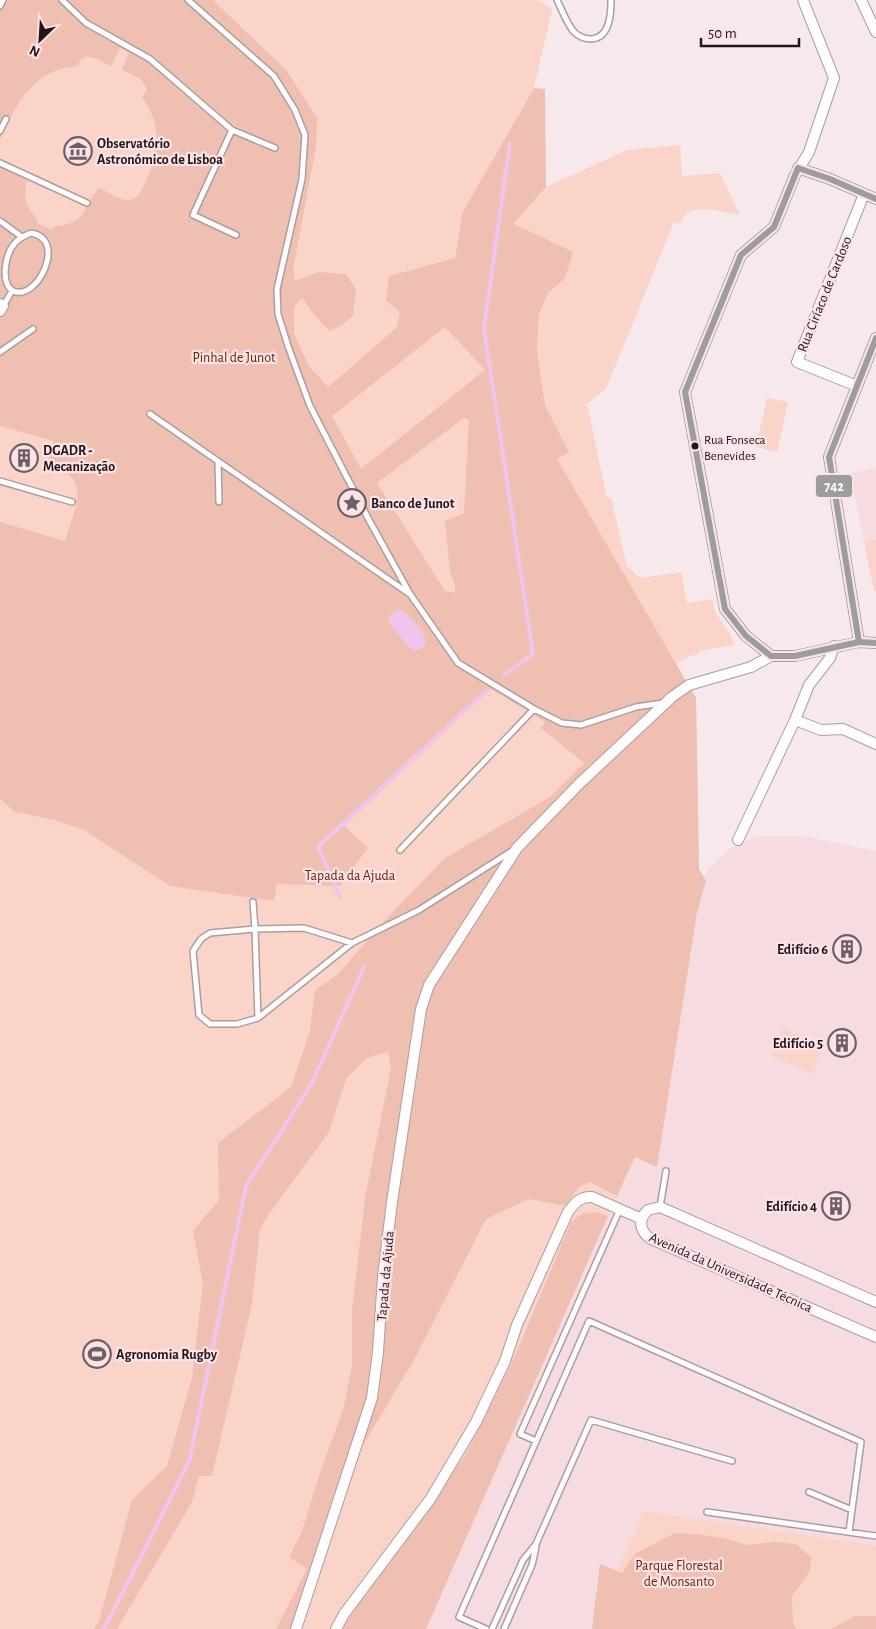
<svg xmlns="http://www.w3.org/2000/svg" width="876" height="1629" viewBox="0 0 876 1629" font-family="'Alegreya Sans',sans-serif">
<rect width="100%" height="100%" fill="#f7e8ec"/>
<path fill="#f6dce1" d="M876 468V540L864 542 850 473Z
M756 836H804L876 851V1550L608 1629H424L700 884 709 868 730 849Z"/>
<path fill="#fad4c9" d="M0 0H538L552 9 534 88 462 213 446 311 569 452 545 405 537 349 539 314 549 292 565 277 514 224 546 187 627 150 680 145 682 176 720 173 740 215C727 212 697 205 687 213 684 216 682 220 680 224L674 222 606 389 587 404 607 498H611L627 566 640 578 681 572 687 603 712 599 715 612 729 632 735 645 698 651 699 654 690 656 676 664 696 698 699 869 706 881 697 912 657 1167 634 1157 426 1629H0Z
M767 398 788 402 777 452 756 447Z
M876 540V590L874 591 864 542Z
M783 1028 824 1047 812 1074 771 1056Z
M644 1511 876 1546V1629H592L600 1564 617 1571Z"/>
<path fill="#efc0b2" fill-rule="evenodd" d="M0 0H213L287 71 317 118 316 146 293 270 295 281 318 272 346 274 356 289 353 316 342 325 329 331 313 313 302 298 294 307V333L309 366 328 387 397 327 400 312 386 301 389 276 455 258 462 213 534 88 545 89 546 187 514 224 573 252 565 278 549 292 539 314 537 349 545 405 569 452 557 459 696 698 699 869 706 881 697 912 657 1167 635 1157 617 1196 590 1182 579 1187 565 1206 529 1199 486 1219 415 1358 340 1484 290 1629H276L307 1569 289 1557 302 1531 319 1476 344 1407 352 1365V1311L365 1198 391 1068 388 1051 367 1058 346 1079 329 1132 269 1214 260 1229 252 1304 212 1476H199L192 1502 117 1629H94L99 1621 132 1500 167 1466 192 1377 203 1284 193 1231 219 1200 218 1143 291 1087 310 1031 315 990 337 975 383 922 445 858 550 797 584 763 541 728 545 722 491 689 344 826 368 848 340 886 277 884 274 901 170 886 84 830 55 820 15 812 0 799V522L65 541C75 506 94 478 47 464L53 441 0 426V167L27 180C23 198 25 206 38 220L37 223 52 230 53 227C60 225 66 225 73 222 87 215 88 197 100 188 108 192 120 201 129 200 139 199 142 189 146 181 160 151 162 125 142 97L147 90C144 78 132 75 122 70L129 53 120 48 111 66C100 61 82 48 78 66 33 69 16 104 0 140ZM445 327 485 370 361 469 332 416ZM464 418 469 420 464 513 445 521 450 572 455 585V593L445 591 377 483ZM398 610 402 611 426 643 421 649 389 623 391 614Z
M595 1212 608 1216 426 1629H343L355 1608 407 1540 467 1452 515 1356 571 1222 581 1214Z
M675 1533 696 1534 723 1538 747 1545 774 1542 796 1544 811 1557 810 1571 792 1596 793 1624 797 1629H592L600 1564 622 1573 636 1553Z
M855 1616H876V1629H831Z"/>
<path fill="#f0c5ed" d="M398 610C408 613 425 632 426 643L421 649 413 650 409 647 391 626 389 618 394 612Z"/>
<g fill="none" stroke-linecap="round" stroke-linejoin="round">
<path stroke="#f0c5ed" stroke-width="4" d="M504 675 533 654 484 328 510 143
M340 897 318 847 487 690
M104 1629 189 1462 246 1186 312 1083 364 967"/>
<defs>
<path id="lane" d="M62 0 86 23 150 59 232 130 275 148
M188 0 274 76 295 110 305 135 302 179 277 289 278 314 288 346 310 406 369 520 410 594 458 663 534 709 562 723 581 725 636 707 663 703
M557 0C562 10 567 24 574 32 579 37 585 39 592 39 610 37 611 14 611 0
M0 6 3 0
M232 130 193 215 236 235
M0 131 6 119
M0 163 87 203
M0 221 22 237
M31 233C68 239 37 302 13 291 0 283 5 254 15 243 19 238 24 236 31 233Z
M3 306 12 291
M0 352 33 329
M150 414 408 593
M218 461 219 502
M0 481 72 502
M400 850 534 709
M253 902 255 929 304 928 352 943
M258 1018 255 929 210 933 201 939 193 951 199 1015 210 1024H237L258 1018 352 943 419 910 512 851
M660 1207 666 1171
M536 1441 520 1434 620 1209
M809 1492 852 1510
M707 1512 876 1536
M486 1629 459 1617 589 1321 861 1442 849 1532
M492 1629 523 1560 536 1544 591 1420 732 1461
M504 1629 532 1565 536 1547"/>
<path id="street" d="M861 0 876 32
M798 168 830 179 876 199
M0 304 3 306 0 311
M857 386 797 362 864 194
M859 642 829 457 876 338
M771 656 746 636 725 609 685 392 741 255 774 227 795 175 809 152 834 78 803 0
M795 720 821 730 843 729 876 744
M738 840 795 720 809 685 830 658 834 646
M876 1302 660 1207 648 1210C638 1219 639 1231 651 1239L876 1337
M296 1629 372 1398 378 1352 383 1277 392 1202 421 1009 429 985 517 848 579 784 672 697 689 685 751 667 771 656H795L859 642 876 643
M336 1629 344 1614 431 1498 476 1422 505 1361 517 1325 568 1212C575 1203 580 1196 592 1197L642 1219"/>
</defs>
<use href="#lane" stroke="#aa9ea1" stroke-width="8"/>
<use href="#street" stroke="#aa9ea1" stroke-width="12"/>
<use href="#lane" stroke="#fefcfc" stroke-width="5"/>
<use href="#street" stroke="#fefcfc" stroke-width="10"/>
<defs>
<path id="bus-1" d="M798 168 830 179 876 199
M859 642 829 457 876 338
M771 656 746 636 725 609 685 392 741 255 774 227 798 168
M771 656H795L859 642 876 643"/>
</defs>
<use href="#bus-1" stroke="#fde2e8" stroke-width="10"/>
<use href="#bus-1" stroke="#9d9d9c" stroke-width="6"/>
</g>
<defs>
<symbol id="museum-ring" viewBox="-11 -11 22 22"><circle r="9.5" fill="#fde2e8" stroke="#6b6063" stroke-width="1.5"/><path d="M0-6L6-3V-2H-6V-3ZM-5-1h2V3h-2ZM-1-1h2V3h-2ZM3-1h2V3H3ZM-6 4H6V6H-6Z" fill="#6b6063"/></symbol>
<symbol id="building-ring" viewBox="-11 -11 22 22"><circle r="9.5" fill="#fde2e8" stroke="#6b6063" stroke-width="1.5"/><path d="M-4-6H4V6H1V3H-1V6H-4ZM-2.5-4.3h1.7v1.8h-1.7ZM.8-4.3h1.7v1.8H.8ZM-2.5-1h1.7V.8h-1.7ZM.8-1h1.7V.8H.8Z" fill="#6b6063"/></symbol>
<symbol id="sight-ring" viewBox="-11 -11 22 22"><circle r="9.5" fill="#fde2e8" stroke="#6b6063" stroke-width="1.5"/><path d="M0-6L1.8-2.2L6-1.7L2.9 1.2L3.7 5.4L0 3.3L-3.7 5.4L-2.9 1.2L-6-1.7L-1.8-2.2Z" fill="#6b6063"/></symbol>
<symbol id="stadium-ring" viewBox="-11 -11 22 22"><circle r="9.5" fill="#fde2e8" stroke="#6b6063" stroke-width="1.5"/><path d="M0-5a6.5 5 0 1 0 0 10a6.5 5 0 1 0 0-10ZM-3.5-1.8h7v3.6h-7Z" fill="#6b6063"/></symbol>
</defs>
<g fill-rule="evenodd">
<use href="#museum-ring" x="62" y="135" width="32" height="32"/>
<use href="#building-ring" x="8" y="442" width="32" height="32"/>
<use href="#sight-ring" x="336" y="487" width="32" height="32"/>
<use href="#building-ring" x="831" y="933" width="32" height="32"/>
<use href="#building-ring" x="826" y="1027" width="32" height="32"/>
<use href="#building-ring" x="820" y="1190" width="32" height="32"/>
<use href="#stadium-ring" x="81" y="1338" width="32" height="32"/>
</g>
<circle fill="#201719" stroke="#fde2e8" stroke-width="2" cx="695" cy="446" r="4.5"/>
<g text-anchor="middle" stroke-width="4.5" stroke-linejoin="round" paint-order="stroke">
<g font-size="13" fill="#201719" stroke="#fde2e8" text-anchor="start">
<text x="704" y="444">Rua Fonseca<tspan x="704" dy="16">Benevides</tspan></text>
</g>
<g font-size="14" font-weight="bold" fill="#201719" stroke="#fde2e8" text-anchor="start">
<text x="97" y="148">Observatório<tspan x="97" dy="16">Astronómico de Lisboa</tspan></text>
<text x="43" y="455">DGADR -<tspan x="43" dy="16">Mecanização</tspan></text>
<text x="371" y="508">Banco de Junot</text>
<text x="828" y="954" text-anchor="end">Edifício 6</text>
<text x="823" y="1048" text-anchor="end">Edifício 5</text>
<text x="817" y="1211" text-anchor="end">Edifício 4</text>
<text x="116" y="1359">Agronomia Rugby</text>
</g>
<g font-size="14" fill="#201719" stroke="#fde2e8">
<text transform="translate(824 294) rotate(-68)" y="5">Rua Ciríaco de Cardoso</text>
<text transform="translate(731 1272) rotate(24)" y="5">Avenida da Universidade Técnica</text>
<text transform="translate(385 1276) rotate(-85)" y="5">Tapada da Ajuda</text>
</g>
<g font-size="14" fill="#662507" stroke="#fde2e8">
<text x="234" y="362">Pinhal de Junot</text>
<text x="350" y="880">Tapada da Ajuda</text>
<text x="679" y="1570">Parque Florestal<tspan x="679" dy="16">de Monsanto</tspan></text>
</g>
</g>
<rect stroke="#fde2e8" stroke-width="2" x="815" y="474" width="38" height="24" rx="5" fill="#9d9d9c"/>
<g font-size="14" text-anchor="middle" font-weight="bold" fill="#fff">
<text x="834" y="491">742</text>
</g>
<g transform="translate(40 40) rotate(205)" stroke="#fde2e8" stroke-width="4" paint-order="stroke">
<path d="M0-4L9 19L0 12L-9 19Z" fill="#201719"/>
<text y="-8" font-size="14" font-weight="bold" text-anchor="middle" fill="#201719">N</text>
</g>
<path d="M701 38v8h98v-8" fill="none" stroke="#201719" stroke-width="2.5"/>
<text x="708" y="38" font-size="15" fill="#201719" stroke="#fde2e8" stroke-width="4" paint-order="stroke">50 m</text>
</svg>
